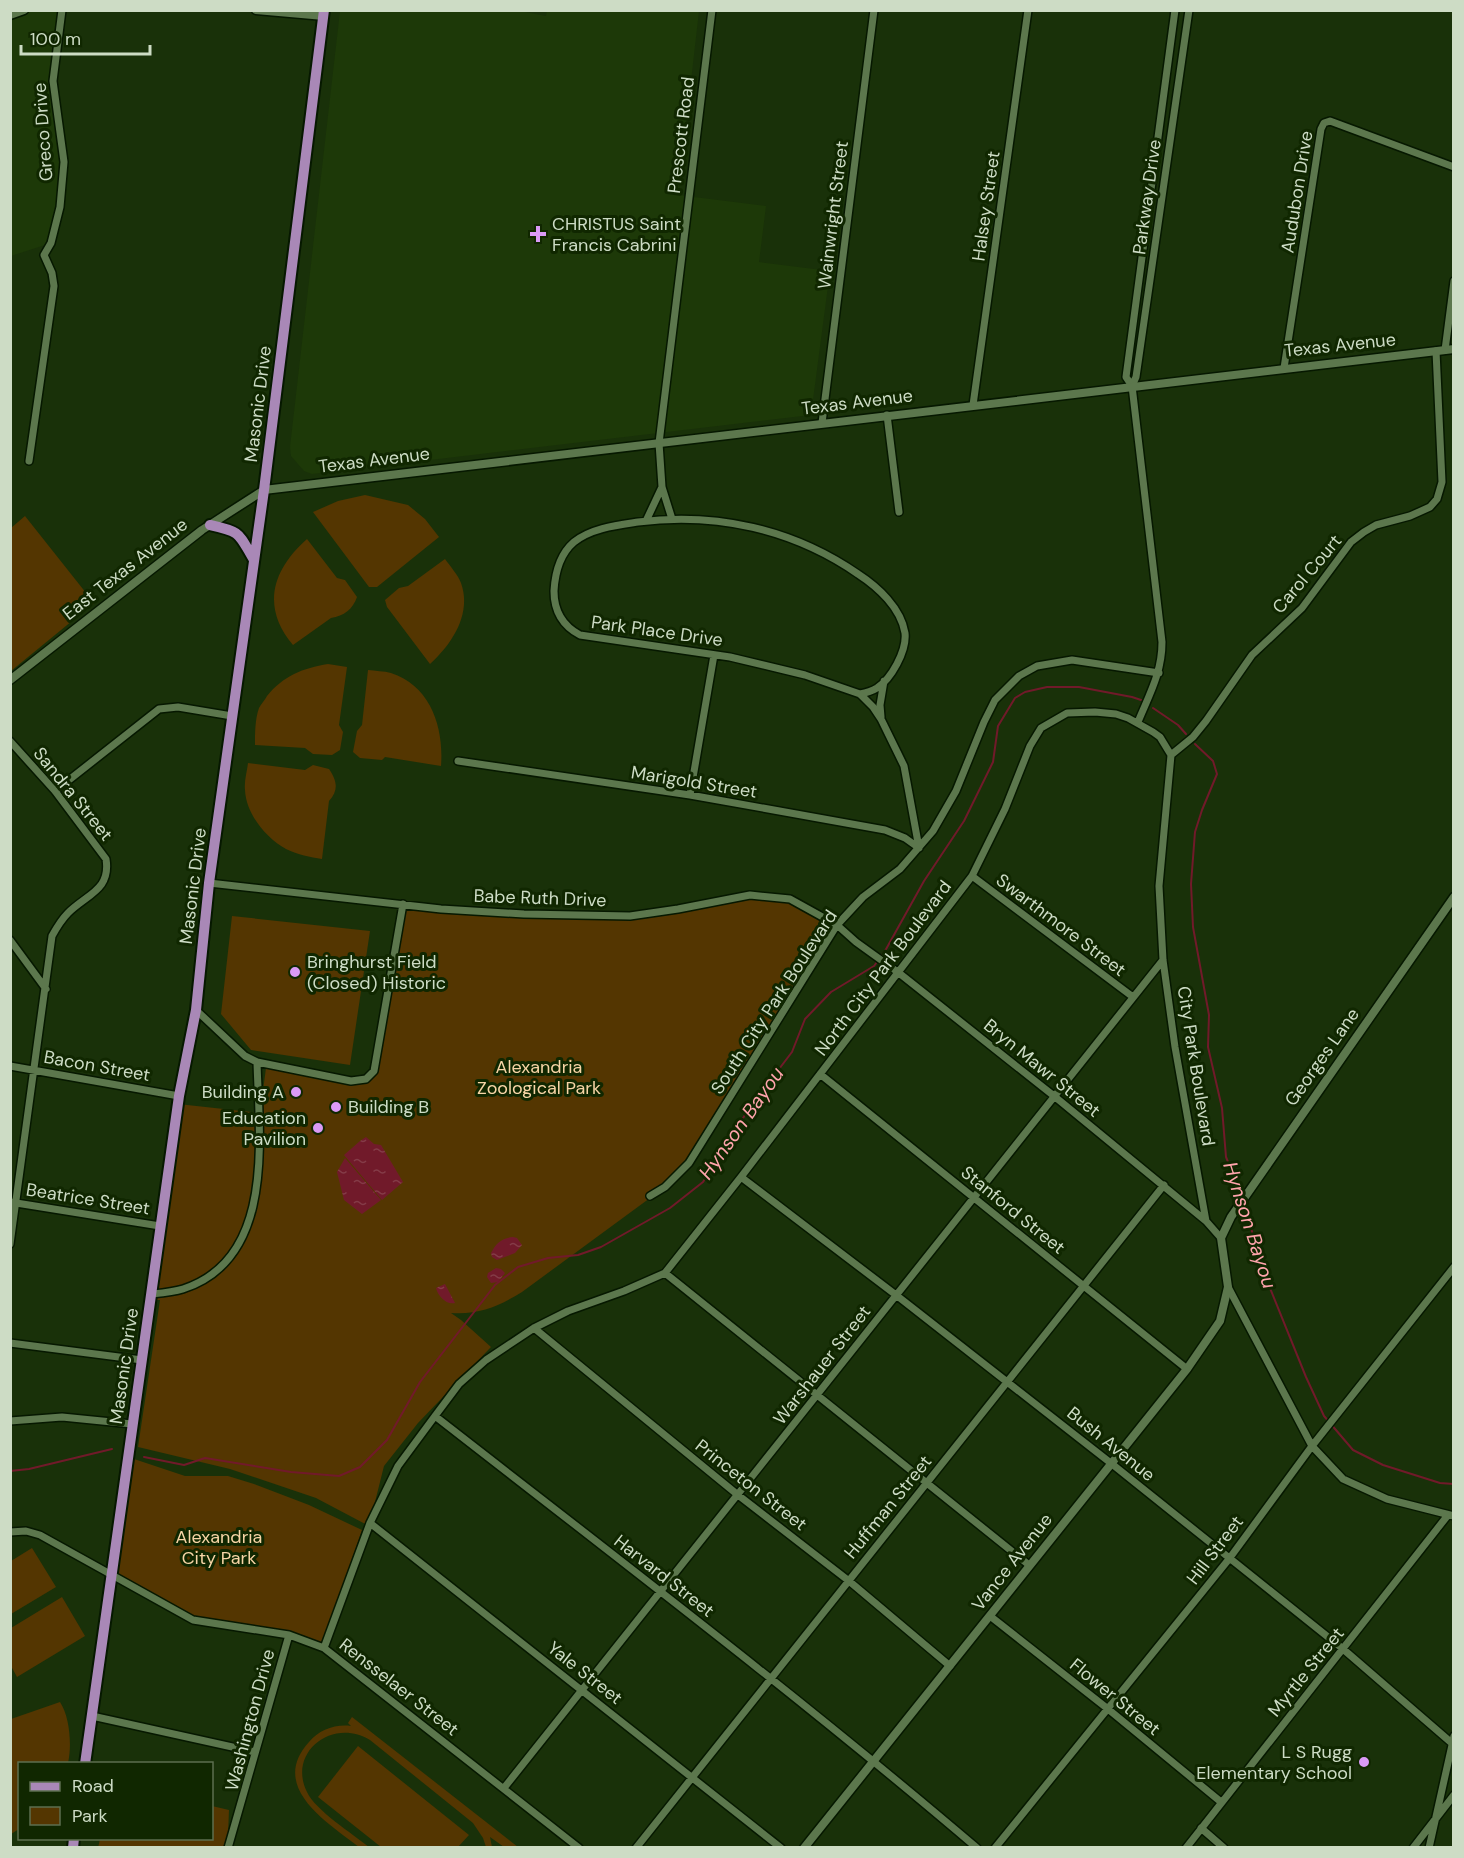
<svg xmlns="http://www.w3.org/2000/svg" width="1464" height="1858" viewBox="0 0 1464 1858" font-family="'DM Sans',sans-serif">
<defs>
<pattern id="water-ripples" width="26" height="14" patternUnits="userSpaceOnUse" patternTransform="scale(1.5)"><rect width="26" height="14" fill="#711a2a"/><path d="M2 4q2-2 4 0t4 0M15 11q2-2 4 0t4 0" fill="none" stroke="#843b47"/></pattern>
</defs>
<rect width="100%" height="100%" fill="#193109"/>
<path fill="#1d3908" d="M515 10 546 16 547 10 699 11 678 195 766 206 759 262 830 271 811 415 312 474 304 471 291 456 290 447 340 11Z
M11 11H62L53 81 64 162 60 207 51 243 11 256Z"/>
<path fill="#543601" d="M365 495 408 505 425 519 439 537 377 587H369L313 512 338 501Z
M25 516 94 603 11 671V528Z
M307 539 337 578 345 580 357 597C353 609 344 616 331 618L293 645C261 607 272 570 307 539Z
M445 559C450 566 458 575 461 583 472 614 452 644 430 664L387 607 385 600 399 588 408 586Z
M328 664 347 667 339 725 343 732 340 750 332 755 313 754 305 748 255 745C255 733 255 719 259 708 261 704 265 700 267 696 283 676 303 668 328 664Z
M368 670C375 671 384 671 391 673 431 686 444 728 441 766L385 757 382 760 360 758 353 752 357 731 362 725Z
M248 763 305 770 313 765 329 769C337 781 339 790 329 801L322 859C310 857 298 855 286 849 266 838 246 814 245 790 244 781 247 772 248 763Z
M750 895 791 899 838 930 766 1039 688 1163 665 1187 522 1292C499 1306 479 1315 451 1313L461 1320 491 1347 418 1423 384 1466 369 1526 316 1498 230 1469 138 1447 160 1300H154L178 1104 260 1113 266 1068 352 1081 371 1076 404 905 629 917Z
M232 916 370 931 350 1065 251 1050 221 1014Z
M128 1457 185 1476H228L254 1484 309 1505 362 1530 323 1643 271 1628 195 1617 111 1573Z
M32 1548 56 1587 11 1614V1561Z
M62 1597 85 1636 17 1677 11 1666V1628Z
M60 1702C70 1717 72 1746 68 1763L20 1764 19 1829 11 1834V1719Z
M352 1717 518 1847H504L490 1837 492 1847H486L483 1838 473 1823 370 1740C333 1717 287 1752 307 1792 315 1810 353 1834 369 1847H359C328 1823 268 1787 309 1742 319 1730 335 1724 351 1726L348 1723Z
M358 1746 469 1835 458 1847H381L318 1797Z
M212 1806 229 1810 228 1835 224 1847 98 1848 100 1839 212 1838Z"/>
<path fill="url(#water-ripples)" d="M366 1137 374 1144 381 1145 403 1182 382 1200 344 1155 360 1141Z
M345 1158 381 1200 362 1214 344 1200 337 1172Z
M513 1237 517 1238 522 1245 515 1253 497 1260 492 1257 491 1253C496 1243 502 1238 513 1237Z
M496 1268 501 1269 505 1273 498 1282 491 1283 487 1277 488 1273Z
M445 1284 455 1303C446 1305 438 1296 436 1288Z"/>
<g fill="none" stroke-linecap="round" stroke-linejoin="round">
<path stroke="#711a2a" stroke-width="2" d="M1153 708 1178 725 1186 734
M1195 744 1213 761 1217 774 1202 810 1195 832 1191 884 1193 927 1209 1015 1208 1047 1222 1108 1226 1157 1242 1196
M1244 1201 1261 1266 1306 1377 1324 1416 1353 1450 1383 1465 1440 1483 1454 1484
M144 1457 184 1465 205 1458 291 1472 339 1476 360 1467 387 1440 420 1382 495 1285 518 1267 548 1258 578 1255 601 1247 670 1208 703 1182 750 1107 792 1052 805 1019 831 992 874 966 885 951 924 881 964 821 993 762 998 726 1015 698 1025 692 1047 687H1079L1132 697 1141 700
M10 1471 29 1469 112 1449"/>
<defs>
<path id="minor" d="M1445 350 1454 281
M1284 368 1321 129 1324 123 1330 121 1454 167
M1132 386 1136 377 1189 10
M973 405 1028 10
M887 415 899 512
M822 423 874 10
M29 461 54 286 52 273 44 255 51 243 60 207 64 162 53 81 62 10
M672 519 662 487 659 443 712 10
M646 521 662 487
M860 694C865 693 872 691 877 688 891 679 907 651 905 633 901 608 878 587 858 574 793 529 716 512 638 522 618 525 591 528 574 542 560 554 555 573 554 591 554 611 563 626 580 635L730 657 805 675 860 694 873 707 881 719 904 766 919 848
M881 717 880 705 884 681
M1138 722C1149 695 1162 673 1162 642L1132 386 1126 377 1175 10
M10 741 55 791 106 859C111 890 87 894 68 913 61 920 57 927 52 936L10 1244
M1171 755 1193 737 1206 721 1252 655 1302 608 1351 542 1364 532 1376 525 1410 516 1430 507 1437 499 1442 482 1436 351
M1171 755 1159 886 1163 960 1175 1047 1206 1221 1221 1238
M458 761 690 795 885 830 905 838 919 848
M55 791 159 709 178 707 232 716
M690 795 714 655
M972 876 1133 997
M209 883 441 909 524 914 630 916 678 909 750 895 790 899 837 925 856 942 899 973 1054 1096 1206 1221
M10 940 46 989
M196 1010 245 1056 257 1062 351 1081 366 1079 374 1071 403 904
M10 1066 179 1096
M820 1074 1187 1369
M741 1177 896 1295 1112 1464 1343 1649 1454 1745
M650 1196 665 1187 689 1163 837 925 863 897 900 869 933 831 956 791 984 722 995 700 1019 676 1037 666 1072 660 1159 673
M10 1202 160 1226
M665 1273 1029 1565
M1228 1287 1312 1446 1343 1479 1387 1499 1454 1516
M152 1294C162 1293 173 1292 183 1289 276 1259 259 1137 257 1062
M534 1328 738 1495 849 1581 950 1666
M10 1343 142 1360
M435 1416C617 1558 801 1698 977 1848
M10 1421 62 1417 132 1424
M370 1523 781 1848
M10 1532 26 1531 40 1535 193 1620 289 1635 324 1648 579 1848
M990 1616 1108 1709 1221 1802
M324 1648 370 1523 398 1466 435 1416 459 1384 486 1360 534 1328 568 1311 624 1291 665 1273 741 1177 972 876 1005 809 1030 746 1041 728 1067 713 1095 712 1116 714 1128 718 1153 732 1160 737 1171 755
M92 1716 255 1752
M504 1788 1163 960
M1201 1828 1224 1848
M228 1848 289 1635
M636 1848 1164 1185
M995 1848 1229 1559 1312 1446 1454 1267
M1186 1848 1448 1515
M1413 1848 1454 1795
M1429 1848 1454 1736"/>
<path id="tertiary" d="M256 10 324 16
M10 15 24 10
M10 680 202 530 264 490 1454 349
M804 1848 1187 1369 1220 1321 1228 1287 1221 1238 1231 1217 1454 897"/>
<path id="primary" d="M210 525C242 532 238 533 254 560
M85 1764 179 1096 196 1010 209 883 264 490 324 10
M73 1848 74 1838"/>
</defs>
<use href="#minor" stroke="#061800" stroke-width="10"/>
<use href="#tertiary" stroke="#061800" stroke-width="11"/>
<use href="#primary" stroke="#061800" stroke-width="14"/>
<use href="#minor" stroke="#5c774d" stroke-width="7"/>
<use href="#tertiary" stroke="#5c774d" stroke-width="8"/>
<use href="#primary" stroke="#a988b7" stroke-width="10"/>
</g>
<g fill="#da9af6" stroke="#102700" stroke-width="2">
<path d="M535 225h6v6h6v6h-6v6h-6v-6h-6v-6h6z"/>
<circle cx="295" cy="972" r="6"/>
<circle cx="296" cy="1092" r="6"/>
<circle cx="336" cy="1107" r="6"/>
<circle cx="318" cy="1128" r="6"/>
<circle cx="1364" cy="1762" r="6"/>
</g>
<g text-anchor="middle" stroke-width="6" stroke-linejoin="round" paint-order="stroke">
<g font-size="18" fill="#cddcc5" stroke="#102700">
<text transform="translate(43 132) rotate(-94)" y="6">Greco Drive</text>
<text transform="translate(681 135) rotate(-83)" y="6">Prescott Road</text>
<text transform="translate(1297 192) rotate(-81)" y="6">Audubon Drive</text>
<text transform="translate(1147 197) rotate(-82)" y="6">Parkway Drive</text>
<text transform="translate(986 206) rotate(-82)" y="6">Halsey Street</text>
<text transform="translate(833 215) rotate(-83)" y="6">Wainwright Street</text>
<text transform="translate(1340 345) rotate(-6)" y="6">Texas Avenue</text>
<text transform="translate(857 402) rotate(-7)" y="6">Texas Avenue</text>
<text transform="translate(258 404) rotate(-83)" y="6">Masonic Drive</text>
<text transform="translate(374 460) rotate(-7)" y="6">Texas Avenue</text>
<text transform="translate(125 569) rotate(-38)" y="6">East Texas Avenue</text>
<text transform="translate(1307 574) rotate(-50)" y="6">Carol Court</text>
<text transform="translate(657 631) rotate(8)" y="6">Park Place Drive</text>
<text transform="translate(694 782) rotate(9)" y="6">Marigold Street</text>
<text transform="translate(73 794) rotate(51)" y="6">Sandra Street</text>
<text transform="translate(193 886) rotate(-83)" y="6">Masonic Drive</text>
<text transform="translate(540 898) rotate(2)" y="6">Babe Ruth Drive</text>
<text transform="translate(1061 925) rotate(37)" y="6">Swarthmore Street</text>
<text transform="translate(883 968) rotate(-53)" y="6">North City Park Boulevard</text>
<text transform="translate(774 1002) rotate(-57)" y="6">South City Park Boulevard</text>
<text transform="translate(1322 1057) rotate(-55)" y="6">Georges Lane</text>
<text transform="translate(97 1066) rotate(10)" y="6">Bacon Street</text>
<text transform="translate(1196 1066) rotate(81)" y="6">City Park Boulevard</text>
<text transform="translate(1042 1068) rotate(39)" y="6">Bryn Mawr Street</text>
<text transform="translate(88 1199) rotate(9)" y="6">Beatrice Street</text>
<text transform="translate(1013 1210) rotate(39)" y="6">Stanford Street</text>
<text transform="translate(822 1365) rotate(-52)" y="6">Warshauer Street</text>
<text transform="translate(124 1366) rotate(-82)" y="6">Masonic Drive</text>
<text transform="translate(1111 1444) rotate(39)" y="6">Bush Avenue</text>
<text transform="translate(751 1485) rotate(38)" y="6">Princeton Street</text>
<text transform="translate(888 1507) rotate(-51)" y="6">Huffman Street</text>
<text transform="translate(1215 1550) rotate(-53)" y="6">Hill Street</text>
<text transform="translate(1012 1562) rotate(-52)" y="6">Vance Avenue</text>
<text transform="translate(664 1576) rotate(38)" y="6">Harvard Street</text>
<text transform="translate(1306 1672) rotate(-51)" y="6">Myrtle Street</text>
<text transform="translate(585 1673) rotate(38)" y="6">Yale Street</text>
<text transform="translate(399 1687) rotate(38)" y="6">Rensselaer Street</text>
<text transform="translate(1115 1697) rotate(39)" y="6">Flower Street</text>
<text transform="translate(250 1720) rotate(-75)" y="6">Washington Drive</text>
</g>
<g font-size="18" fill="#cddcc5" stroke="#102700" text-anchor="start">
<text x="552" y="230">CHRISTUS Saint<tspan x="552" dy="21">Francis Cabrini</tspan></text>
<text x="307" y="968">Bringhurst Field<tspan x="307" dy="21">(Closed) Historic</tspan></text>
<text x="284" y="1098" text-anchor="end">Building A</text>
<text x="348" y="1113">Building B</text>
<text x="306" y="1124" text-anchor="end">Education<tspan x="306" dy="21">Pavilion</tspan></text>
<text x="1352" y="1758" text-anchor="end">L S Rugg<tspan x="1352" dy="21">Elementary School</tspan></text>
</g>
<g font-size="18" fill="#f8d5a6" stroke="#102700">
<text x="539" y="1073">Alexandria<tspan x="539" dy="21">Zoological Park</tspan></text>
<text x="219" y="1543">Alexandria<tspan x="219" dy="21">City Park</tspan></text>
</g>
<g font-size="20" font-style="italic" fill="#ffa4ab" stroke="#102700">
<text transform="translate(741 1123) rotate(-55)" y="7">Hynson Bayou</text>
<text transform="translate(1250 1225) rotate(72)" y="7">Hynson Bayou</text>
</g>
</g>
<rect width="1464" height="1858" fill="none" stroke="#cddcc5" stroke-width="24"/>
<rect x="18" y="1762" width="195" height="78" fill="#102700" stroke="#5c6f4f" stroke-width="1.5"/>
<rect x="30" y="1782" width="30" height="9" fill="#a988b7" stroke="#5c6f4f" stroke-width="1.5"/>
<text x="72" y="1792" font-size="18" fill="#cddcc5">Road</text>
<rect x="30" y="1807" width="30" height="18" fill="#543601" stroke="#5c6f4f" stroke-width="1.5"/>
<text x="72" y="1822" font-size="18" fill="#cddcc5">Park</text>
<path d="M21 45v9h129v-9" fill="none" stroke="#cddcc5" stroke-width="3"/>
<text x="30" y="45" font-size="18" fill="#cddcc5" stroke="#102700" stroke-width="4.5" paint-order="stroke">100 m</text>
</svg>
